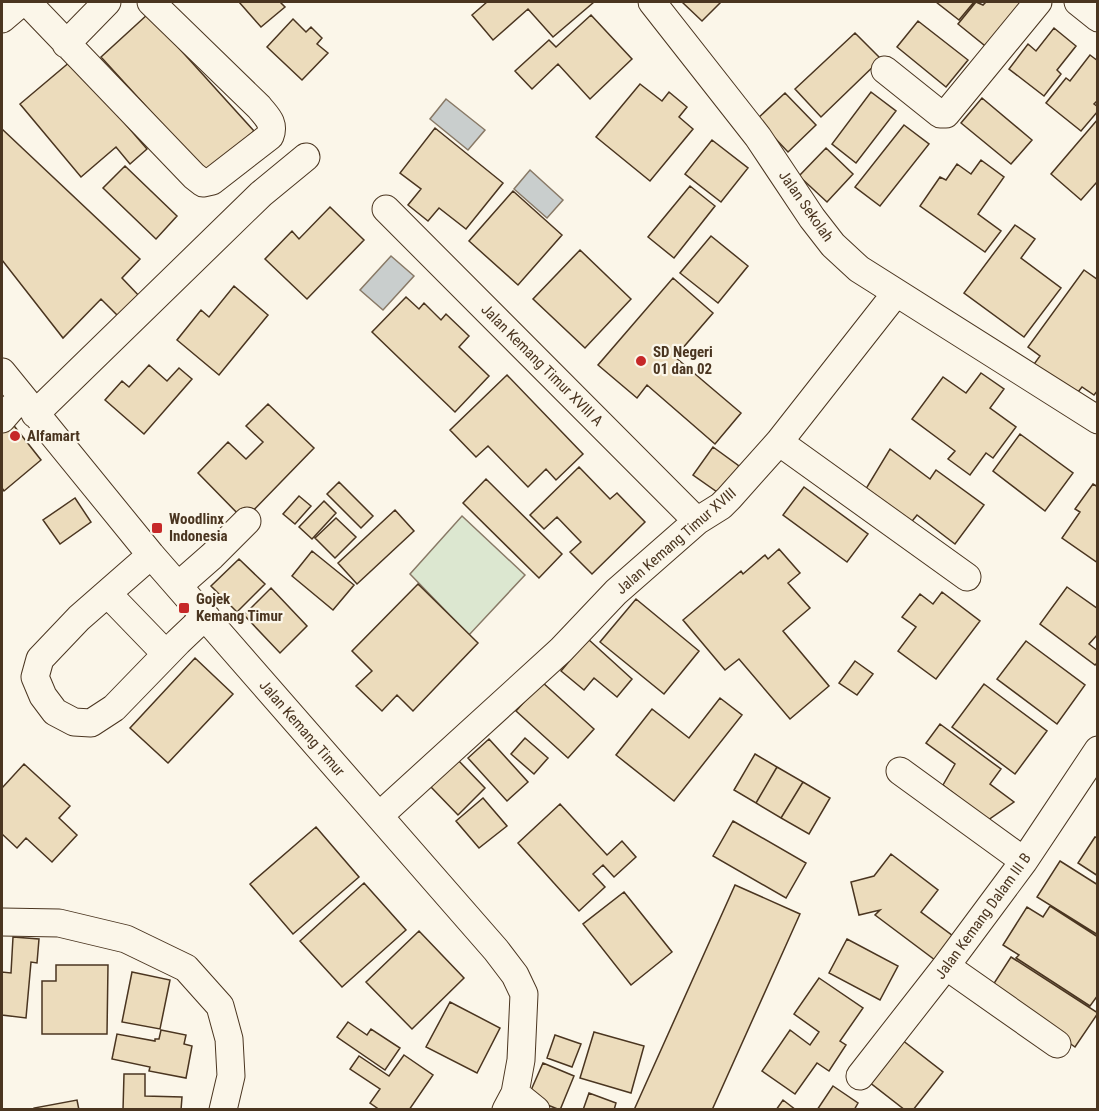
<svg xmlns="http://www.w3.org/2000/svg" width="1099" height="1111" viewBox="0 0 1099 1111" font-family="'Roboto Condensed',sans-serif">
<rect width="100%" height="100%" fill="#fbf6e9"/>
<path fill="#dce7d0" stroke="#887966" stroke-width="1.5" d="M462 516 525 575 469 635 410 574Z"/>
<path fill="#c9cecd" stroke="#887966" stroke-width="1.5" d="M446 99 485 130 468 150 430 119Z
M530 170 563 200 547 218 514 189Z
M391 256 414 276 383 310 360 290Z"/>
<path fill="#ecdcbc" stroke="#4a3520" stroke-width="1.5" d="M239 2H280L285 7 261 27Z
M487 2H594L553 37 528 9 493 40 472 15Z
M682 2H721L702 21Z
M936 2H974L959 20Z
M976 2 983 5 986 2H1024L994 53 958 24Z
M148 14 254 131 208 174 101 57Z
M591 15 632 59 590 99 558 64 532 89 515 71 549 40 556 47Z
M293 19 306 32 311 27 322 38 317 44 328 53 302 80 267 47Z
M918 21 968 60 946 87 897 47Z
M1054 28 1076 46 1057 70 1061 74 1044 96 1009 69 1028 44 1036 51Z
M855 33 881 59 821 117 795 89Z
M1090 55 1098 61V100L1094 104 1098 107V111L1081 131 1046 103 1066 78 1070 81Z
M71 61 147 149 130 164 116 147 81 177 20 104Z
M640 84 662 101 669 92 687 107 679 117 693 129 650 181 596 137Z
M871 92 896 111 856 163 832 144Z
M785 93 816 125 788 152 757 119Z
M982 98 1032 140 1011 164 961 123Z
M1098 119V185L1096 183 1081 200 1051 174Z
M904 125 929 144 880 206 855 187Z
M435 128 503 183 466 229 439 208 428 221 408 205 421 189 400 173Z
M2 129 140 259 122 278 142 299 121 319 101 299 63 338 2 260Z
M712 140 748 168 721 202 685 174Z
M826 148 853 174 827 202 799 176Z
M981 160 1004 177 978 214 1001 231 985 252 920 206 940 177 946 180 957 164 971 174Z
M125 166 177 216 156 239 103 188Z
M690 186 715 206 674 258 648 237Z
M513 191 562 235 518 285 469 241Z
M330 207 364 240 307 299 265 259 292 231 299 239Z
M1015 225 1035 239 1021 258 1061 288 1024 337 964 293Z
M711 236 748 266 718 303 680 273Z
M580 250 631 299 585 348 533 299Z
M1084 270 1098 280V390L1094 395 1082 387 1074 397 1032 367 1040 356 1028 347Z
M673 278 713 313 675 357 741 413 715 444 647 385 637 398 598 365Z
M234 286 268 315 219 375 177 340 201 310 209 317Z
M406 297 419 309 424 303 441 320 446 314 469 336 459 347 489 376 455 412 372 332Z
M149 365 167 381 179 368 192 379 144 434 105 400 122 381 129 387Z
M981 373 1004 389 990 408 1016 427 993 458 986 453 970 475 948 459 955 451 912 419 943 377 966 393Z
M507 375 583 454 556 480 546 469 528 487 488 446 476 457 450 430Z
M268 404 314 448 244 520 198 473 228 442 246 459 263 442 246 426Z
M11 422 41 460 4 491 2 488V430Z
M1020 434 1073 473 1045 511 993 471Z
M713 447 739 466 720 494 693 475Z
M890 449 930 479 936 470 984 505 955 544 917 515 909 525 864 492Z
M579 467 610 499 617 493 645 522 592 574 570 552 581 542 557 517 544 529 530 515Z
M486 479 562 554 539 578 463 503Z
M339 482 373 516 361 528 327 494Z
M1093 484 1098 487V563L1062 538 1080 512 1075 509Z
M804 487 868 534 847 562 783 515Z
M299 496 311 506 295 524 283 514Z
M75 498 91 522 60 544 43 520Z
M324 501 336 513 312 539 299 527Z
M395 510 414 531 357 584 338 563Z
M336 518 356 537 335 558 315 538Z
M779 549 800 573 788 583 810 608 783 631 829 686 790 719 739 659 725 670 683 620 741 571 743 574 765 555 768 559Z
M312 551 354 585 333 610 292 576Z
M239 559 265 584 237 612 211 586Z
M418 584 478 643 413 711 397 695 382 711 356 686 372 671 352 651Z
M1067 587 1098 609V634L1089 644 1098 651V662L1095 665 1040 624Z
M271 588 307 626 280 653 244 615Z
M942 592 980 621 936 679 898 651 916 627 902 617 920 594 933 604Z
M636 599 699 651 664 694 600 642Z
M588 639 632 679 617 697 594 678 584 690 561 671Z
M1026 641 1085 685 1057 724 997 679Z
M195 658 233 694 168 763 130 728Z
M855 661 873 674 857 695 839 683Z
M542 682 594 729 568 758 516 711Z
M984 684 1047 731 1015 774 952 727Z
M720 698 742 715 674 801 616 755 652 709 689 738Z
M940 724 1001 769 990 784 1014 802 988 820 943 785 955 764 926 743Z
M525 738 548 758 534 774 511 754Z
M489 739 528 782 507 801 468 758Z
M755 754 777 767 756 803 734 790Z
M457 759 485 788 458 815 430 786Z
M24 764 70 806 59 818 77 835 52 862 26 838 17 848 2 834V788Z
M777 767 803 782 781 818 756 803Z
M803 782 830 798 809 834 781 818Z
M483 798 507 826 479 848 456 821Z
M560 804 607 855 622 841 636 857 614 877 603 865 593 874 605 887 579 911 518 843Z
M733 821 806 863 786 898 713 856Z
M316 827 359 877 293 934 250 884Z
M1095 837 1098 838V876L1078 863Z
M891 854 938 890 921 912 953 936 935 960 875 915 880 910 859 915 851 882 874 876Z
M1060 861 1098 885V935L1037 897Z
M364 883 406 930 342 987 300 941Z
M735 885 800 914 712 1110H634Z
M624 892 672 952 631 985 583 924Z
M1050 906 1098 937V995L1090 1006 1016 958 1019 955 1003 945 1027 907 1043 917Z
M419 931 464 978 412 1029 366 982Z
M13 937 39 939 37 963 31 962 26 1018 2 1015V972L11 973Z
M847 939 898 966 880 1000 829 973Z
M1011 957 1098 1013 1075 1047 991 988Z
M56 965H108L107 1034H42V981H56Z
M132 972 170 980 160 1029 122 1022Z
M819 978 863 1008 840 1041 846 1045 829 1071 817 1063 795 1094 762 1071 790 1030 810 1045 819 1032 794 1014Z
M450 1002 500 1028 477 1073 426 1047Z
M348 1022 367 1035 371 1029 400 1048 385 1070 337 1037Z
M161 1030 186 1035 184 1044 192 1046 186 1078 149 1071 150 1067 112 1059 117 1034 155 1041V1039H159Z
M594 1032 644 1046 631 1093 580 1078Z
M555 1035 581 1044 572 1067 547 1058Z
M897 1036 943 1072 913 1110H905L864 1078Z
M404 1055 433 1075 409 1110H380L370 1103 380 1089 350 1069 359 1056 389 1076Z
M543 1063 574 1076 560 1110 528 1097Z
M124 1074H145V1096L182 1097 181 1110H123Z
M833 1086 858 1103 854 1110H817Z
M589 1093 616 1103 614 1110H583Z
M77 1100 79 1110H34V1108Z
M783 1100 796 1110H776Z"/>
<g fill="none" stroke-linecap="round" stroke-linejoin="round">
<defs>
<path id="minor" d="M27 2 194 176 203 183 212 181 270 136C275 123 267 117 259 107L151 2
M652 2 758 137 812 218 833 245 859 269 1098 420
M1078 2 1098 18
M2 19 22 2
M66 44 107 2
M885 70 940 114H946L1038 2
M386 209 697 521
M2 372 151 555 496 950 515 975 524 994 521 1060 515 1093 506 1110
M35 414 261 194 306 157
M2 419 21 397
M779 442 967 577
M151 555 79 618 40 659 35 677 43 696 55 712 74 722 91 723 114 708 178 642 198 623 207 618
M179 585 212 556 247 521
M108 594 166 654
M900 771 1024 861
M379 816 561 650 616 592 697 521 721 506 729 498 779 442 896 293
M2 922 59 923 126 939 186 968 220 1006 229 1039 231 1076 223 1110
M946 966 1057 1044
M860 1076 946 966 1024 861 1098 750
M515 1093 536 1110"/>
</defs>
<use href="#minor" stroke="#4a3520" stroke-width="29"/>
<use href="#minor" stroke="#fbf6e9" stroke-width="27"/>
</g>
<g fill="#c62828" stroke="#fbf6e9" stroke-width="2">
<circle cx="641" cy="361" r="6"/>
<circle cx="15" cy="436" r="6"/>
<rect x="151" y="522" width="12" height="12" rx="3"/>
<rect x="178" y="602" width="12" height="12" rx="3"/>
</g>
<g text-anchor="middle" stroke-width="4.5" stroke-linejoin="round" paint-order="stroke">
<g font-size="15" fill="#4a3520" stroke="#fbf6e9">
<text transform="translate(806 206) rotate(55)" y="5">Jalan Sekolah</text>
<text transform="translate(542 365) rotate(45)" y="5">Jalan Kemang Timur XVIII A</text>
<text transform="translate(676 541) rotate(-41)" y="5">Jalan Kemang Timur XVIII</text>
<text transform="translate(302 728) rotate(49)" y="5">Jalan Kemang Timur</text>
<text transform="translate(983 916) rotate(-54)" y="5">Jalan Kemang Dalam III B</text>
</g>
<g font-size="15" font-weight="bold" fill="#4a3520" stroke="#fbf6e9" text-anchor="start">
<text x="653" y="357">SD Negeri<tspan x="653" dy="17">01 dan 02</tspan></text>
<text x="27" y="441">Alfamart</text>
<text x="169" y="524">Woodlinx<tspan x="169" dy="17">Indonesia</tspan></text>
<text x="196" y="604">Gojek<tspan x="196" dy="17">Kemang Timur</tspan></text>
</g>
</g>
<rect width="1099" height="1111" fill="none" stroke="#4a3520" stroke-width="6"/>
</svg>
